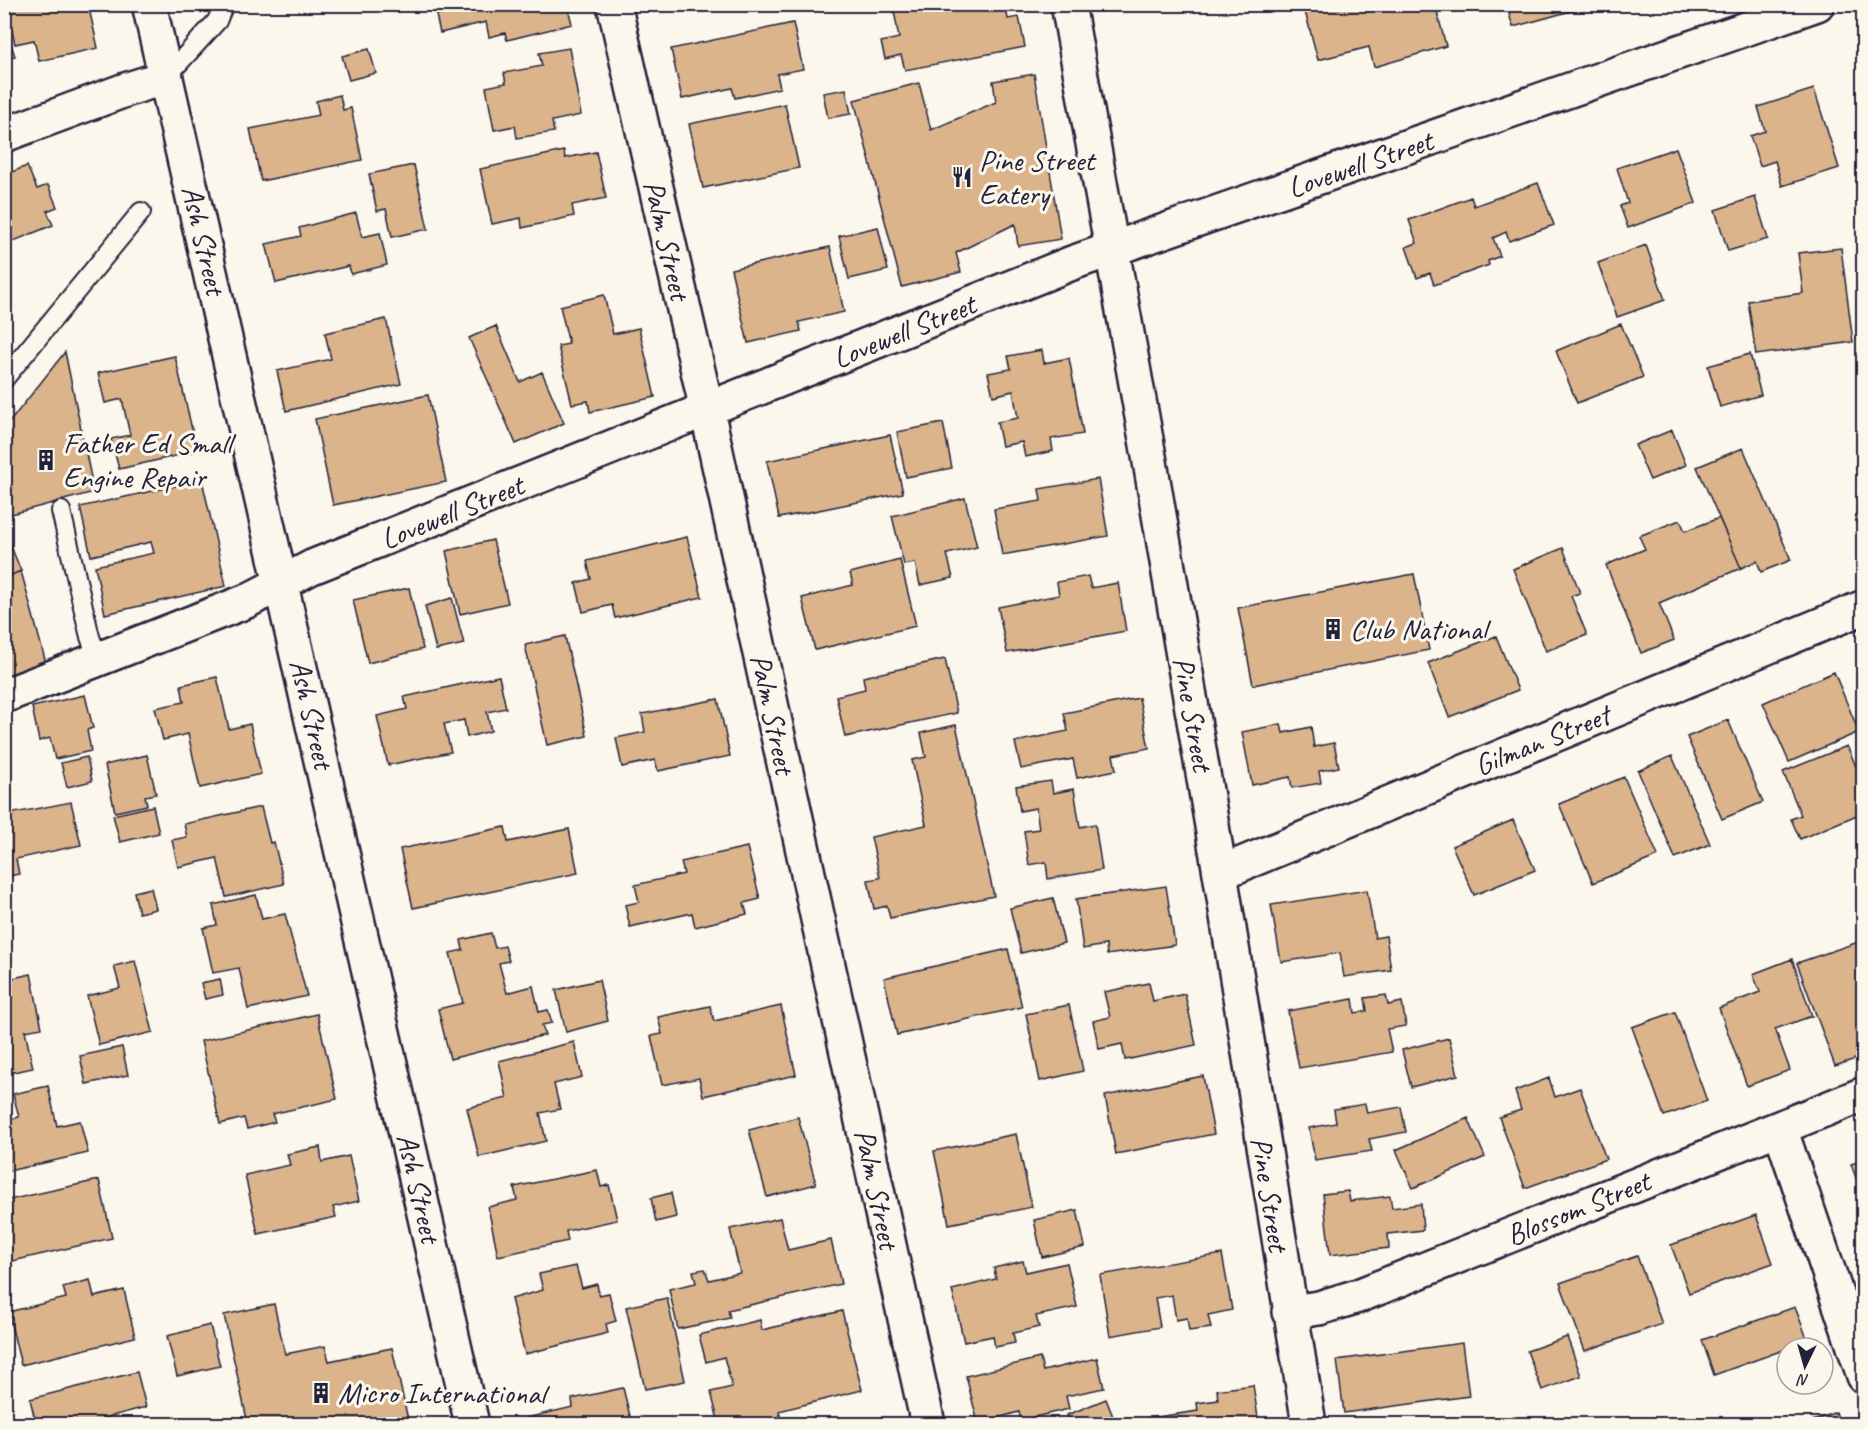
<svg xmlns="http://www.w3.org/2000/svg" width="1868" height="1429" viewBox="0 0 1868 1429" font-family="Caveat,sans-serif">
<rect width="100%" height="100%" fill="#fbf7ec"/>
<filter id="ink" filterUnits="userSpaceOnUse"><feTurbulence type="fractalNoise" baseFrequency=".0167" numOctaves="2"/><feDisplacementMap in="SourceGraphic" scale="12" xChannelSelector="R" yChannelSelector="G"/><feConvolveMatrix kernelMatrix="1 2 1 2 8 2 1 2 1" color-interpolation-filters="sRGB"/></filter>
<g filter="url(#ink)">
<path fill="#dbb48c" stroke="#22223b" stroke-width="1.5" d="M6 4H88L98 48 39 61 34 40 15 44Z
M383 4H406L385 10Z
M441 4H567L572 24 507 40 505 33 489 37 486 22 440 33 436 15 443 13Z
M930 4H1005L1008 19 1019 17 1025 47 905 70 901 55 885 59 881 42 899 38 894 11Z
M1303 4H1370V8L1381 4H1435L1446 46 1374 67 1369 47 1318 60Z
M1506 4H1581L1582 8 1513 27Z
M793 23 803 69 777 74 780 88 735 98 732 88 682 99 671 49Z
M5 27 15 56 4 60V28Z
M569 48 581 115 552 121 554 132 517 138 515 126 494 130 486 87 506 83 504 73 542 66 539 53Z
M369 49 376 73 349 80 342 56Z
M4 64 11 82 4 84Z
M1034 74 1061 239 1018 246 1015 224 956 253 961 272 902 287 854 100 919 83 931 130 996 102 993 81Z
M846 89 851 114 828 118 823 93Z
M1814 89 1839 168 1782 186 1775 161 1760 166 1750 136 1765 131 1758 107Z
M340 95 343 110 351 108 362 160 261 181 250 129 319 115 316 101Z
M785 104 799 168 703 188 689 124Z
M1676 148 1696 203 1628 228 1620 206 1628 203 1617 168Z
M564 151 565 158 596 152 606 198 572 205 574 216 522 228 521 218 492 224 480 169Z
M414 165 428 229 392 237 386 209 377 211 369 174Z
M27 166 37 189 48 185 57 207 47 211 53 225 4 245V175Z
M1538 183 1554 225 1509 241 1506 232 1493 238 1500 256 1488 261 1489 265 1434 285 1430 273 1417 278 1406 247 1417 243 1409 220 1471 197 1474 206Z
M1755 197 1768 239 1728 251 1715 210Z
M356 213 362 237 380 233 387 265 351 274 349 266 276 283 266 244 301 236 299 228Z
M878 227 888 270 849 279 839 236Z
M1646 245 1665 300 1617 317 1598 263Z
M830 247 844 312 799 322 801 331 748 343 731 269Z
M1841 248 1853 342 1756 355 1748 301 1803 293 1798 253Z
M604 295 613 334 639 328 655 397 590 412 588 401 572 404 558 346 569 344 560 306Z
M386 319 401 384 286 411 277 371 331 359 325 333Z
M1621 324 1643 377 1577 403 1556 351Z
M496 326 520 382 542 372 564 423 516 444 469 338Z
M1042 350 1044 363 1069 358 1083 434 1051 439 1053 451 1025 457 1022 442 1002 446 997 422 1018 418 1013 391 993 396 988 373 1011 369 1008 356Z
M65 352 94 492 4 516V429Z
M1750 354 1761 395 1720 407 1708 366Z
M175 356 197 451 119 469 111 439 130 435 122 399 105 403 98 373Z
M428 395 446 482 333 505 315 419Z
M943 423 952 468 906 477 897 432Z
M1672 430 1686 465 1650 480 1635 445Z
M890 435 903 493 779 518 767 461Z
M1743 448 1791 560 1761 572 1757 561 1741 568 1697 467Z
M1098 479 1108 536 1002 555 994 509 1041 501 1039 489Z
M202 480 226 586 105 614 95 566 154 553 151 542 91 556 80 507Z
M965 498 977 547 947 554 953 578 920 585 915 563 904 565 892 516Z
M1719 518 1741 568 1659 603 1674 640 1641 653 1606 565 1645 549 1639 536 1680 520 1685 531Z
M4 529 21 571 4 578Z
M687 537 702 597 615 618 612 605 583 612 576 583 591 579 587 561Z
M493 540 508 603 460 614 446 551Z
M1563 548 1580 593 1571 596 1587 635 1546 651 1513 569Z
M900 560 916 626 815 650 802 598 853 585 850 573Z
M21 571 47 667 4 684V578Z
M1414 574 1429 650 1253 685 1238 608Z
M1088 576 1091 588 1118 583 1126 631 1007 653 998 607 1059 595 1057 582Z
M409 588 423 649 368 663 353 600Z
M452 598 464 644 436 650 425 606Z
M565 636 587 736 547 745 525 645Z
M1496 636 1518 690 1449 717 1428 663Z
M945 659 957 713 845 737 836 696 865 689 863 677Z
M1834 672 1859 732 1789 762 1763 703Z
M499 676 506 708 487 712 491 731 467 737 464 720 444 724 451 752 388 765 377 716 407 709 404 697Z
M217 677 229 729 250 724 261 774 200 788 188 734 163 740 155 708 184 702 181 685Z
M85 695 93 728 87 730 91 751 55 759 50 738 39 741 32 707Z
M1139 698 1149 748 1113 755 1116 770 1077 778 1073 759 1021 769 1015 742 1068 731 1064 713Z
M718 699 730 756 658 771 655 760 622 767 616 738 645 732 642 714Z
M1728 720 1763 802 1722 819 1687 737Z
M1281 724 1283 733 1311 727 1314 747 1334 743 1339 767 1319 771 1321 783 1292 788 1290 777 1252 785 1242 732Z
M956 725 994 896 890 918 887 906 874 909 868 880 880 878 871 837 926 825 912 760 926 757 921 733Z
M1847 746 1864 784V812L1800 839 1791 819 1801 815 1783 772Z
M147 755 156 794 145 796 147 805 115 812 105 765Z
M1672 756 1710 844 1675 858 1638 771Z
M87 757 92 781 67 787 61 763Z
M1624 777 1658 856 1593 883 1559 804Z
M1051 781 1053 793 1074 789 1080 827 1095 824 1102 870 1048 879 1046 862 1029 865 1024 831 1039 829 1036 808 1020 811 1016 786Z
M71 802 81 845 16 859 19 874 4 877V815Z
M153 806 159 833 120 842 113 815Z
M261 807 270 843 274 842 284 884 226 897 217 858 178 867 172 840 187 837 184 824Z
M1513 820 1535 870 1474 895 1452 846Z
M505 827 508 842 569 829 578 873 413 908 400 849Z
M747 847 760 899 744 903 747 914 695 927 692 913 630 927 625 905 639 902 635 885 684 874 681 862Z
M1166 886 1175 945 1107 955 1106 945 1083 949 1076 899Z
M151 888 156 909 139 913 134 892Z
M1367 890 1375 938 1386 936 1391 970 1344 977 1340 953 1281 962 1271 905Z
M256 895 262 919 285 914 307 996 248 1009 239 968 213 973 203 928 217 925 213 905Z
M1053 898 1064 943 1021 953 1010 908Z
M491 933 495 948 505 946 509 961 499 963 507 993 533 986 539 1012 548 1010 552 1023 542 1025 545 1035 450 1059 438 1009 463 1003 450 953 463 950 461 940Z
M1864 940V1056L1835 1066 1797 963Z
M1008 949 1022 1007 897 1035 884 978Z
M1792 959 1812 1016 1775 1029 1790 1070 1747 1086 1719 1008 1760 992 1753 974Z
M135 961 153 1032 99 1045 87 996 120 988 114 966Z
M31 974 42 1028 25 1031 33 1068 4 1074V980Z
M220 979 223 995 205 999 201 983Z
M599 980 608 1021 566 1032 556 990Z
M1149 983 1153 1001 1185 994 1196 1045 1125 1060 1122 1044 1099 1049 1093 1021 1110 1017 1104 992Z
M1386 995 1388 1005 1402 1002 1406 1026 1387 1029 1392 1052 1299 1068 1288 1011 1353 999 1355 1013 1367 1011 1365 998Z
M1069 1005 1083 1071 1040 1081 1026 1014Z
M710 1006 714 1021 781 1006 796 1075 703 1096 699 1078 662 1085 651 1036 662 1034 658 1017Z
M1675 1012 1707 1101 1664 1116 1632 1027Z
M317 1014 337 1099 272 1114 275 1122 247 1129 244 1118 220 1124 201 1041Z
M1449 1038 1458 1075 1411 1087 1402 1050Z
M574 1042 582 1077 554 1084 560 1109 540 1113 546 1141 479 1157 467 1108 507 1098 499 1061Z
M122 1047 128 1075 86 1084 80 1056Z
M1203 1076 1214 1134 1116 1154 1105 1096Z
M1549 1078 1555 1097 1580 1088 1606 1159 1525 1188 1499 1117 1521 1110 1515 1091Z
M48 1086 57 1126 80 1121 88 1153 4 1172V1120L19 1117 13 1094Z
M1365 1104 1367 1113 1401 1107 1406 1132 1369 1139 1372 1151 1315 1160 1309 1128 1336 1123 1334 1109Z
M798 1117 816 1184 767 1197 749 1130Z
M1468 1118 1485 1157 1413 1188 1396 1150Z
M1016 1134 1032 1207 949 1224 934 1151Z
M320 1147 322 1162 349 1156 359 1201 333 1207 336 1217 258 1234 245 1175 290 1165 287 1154Z
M1864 1160V1200L1851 1164Z
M597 1170 601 1187 609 1185 617 1220 566 1231 568 1241 498 1256 488 1207 517 1200 514 1187Z
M99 1180 112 1238 4 1263V1201Z
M1348 1191 1350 1201 1390 1196 1392 1208 1421 1204 1423 1230 1388 1234 1389 1248 1330 1255 1323 1194Z
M671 1193 676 1217 656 1222 651 1198Z
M1077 1210 1085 1247 1042 1257 1034 1220Z
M1756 1215 1773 1263 1689 1293 1671 1245Z
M780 1218 788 1250 831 1240 841 1284 728 1310 730 1318 678 1329 669 1289 696 1283 693 1271 705 1269 709 1280 740 1273 730 1229Z
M1222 1254 1232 1310 1208 1315 1211 1328 1189 1331 1187 1318 1176 1320 1172 1295 1155 1298 1160 1327 1110 1336 1100 1275Z
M1637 1256 1662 1324 1585 1351 1560 1283Z
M1023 1261 1026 1272 1067 1263 1077 1307 1036 1316 1039 1327 1013 1333 1015 1343 995 1347 993 1336 964 1342 952 1290 996 1279 994 1268Z
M576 1266 582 1288 597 1284 599 1295 609 1293 616 1321 606 1324 608 1333 525 1354 511 1299 543 1290 539 1274Z
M90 1280 94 1297 124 1290 135 1337 21 1365 8 1312 66 1298 63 1287Z
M667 1298 685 1381 645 1389 626 1307Z
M274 1304 285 1354 325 1346 329 1361 392 1348 409 1424H248L224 1315Z
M1795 1307 1808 1341 1714 1375 1702 1340Z
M842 1311 862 1390 779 1411 781 1420 764 1424H719L711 1392 732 1387 724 1357 706 1362 699 1335 760 1320 762 1330Z
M210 1325 220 1366 177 1376 167 1336Z
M1567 1337 1581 1376 1542 1390 1527 1351Z
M1462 1343 1469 1396 1344 1413 1337 1360Z
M1040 1358 1043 1371 1097 1358 1104 1388 1066 1396 1069 1409 1021 1420 1019 1412 978 1423 966 1376Z
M137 1372 146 1407 104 1418 106 1424H36L30 1399Z
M1253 1385 1259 1424H1144V1419L1198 1411 1197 1403 1218 1400 1217 1390Z
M623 1388 632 1424H528L526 1418 573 1407 572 1399Z
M1106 1399 1116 1424H1071L1067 1415Z
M1836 1412 1840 1424H1805Z"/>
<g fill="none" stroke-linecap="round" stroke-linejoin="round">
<defs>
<path id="lane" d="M166 77 217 21 224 4
M4 379 141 212
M61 511 90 637 98 658"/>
<path id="street" d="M149 4 472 1424
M614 4 707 410 928 1424
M1068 4 1149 456 1220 873 1309 1424
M4 135 128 89 166 77
M4 696 247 601 312 567 1072 263 1817 4
M1220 873 1864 607
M1780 1128 1864 1376
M1289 1312 1319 1308 1358 1296 1864 1094"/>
</defs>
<use href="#lane" stroke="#22223b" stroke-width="22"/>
<use href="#street" stroke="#22223b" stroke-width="38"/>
<use href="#lane" stroke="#fbf7ec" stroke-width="18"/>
<use href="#street" stroke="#fbf7ec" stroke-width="33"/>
</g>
</g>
<defs>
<symbol id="restaurant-bare" viewBox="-9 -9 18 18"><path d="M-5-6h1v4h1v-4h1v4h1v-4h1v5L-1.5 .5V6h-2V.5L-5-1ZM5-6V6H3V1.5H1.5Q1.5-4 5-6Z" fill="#22223b" stroke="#fbf7ec" stroke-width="2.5" paint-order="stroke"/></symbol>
<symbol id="building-bare" viewBox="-9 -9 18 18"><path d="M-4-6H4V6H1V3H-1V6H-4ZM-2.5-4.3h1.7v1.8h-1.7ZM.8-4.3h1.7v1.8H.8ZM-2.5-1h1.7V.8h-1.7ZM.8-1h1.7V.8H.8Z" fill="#22223b" stroke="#fbf7ec" stroke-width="2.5" paint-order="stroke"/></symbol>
</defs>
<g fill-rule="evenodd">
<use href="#restaurant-bare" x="947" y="162" width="30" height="30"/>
<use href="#building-bare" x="31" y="445" width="30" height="30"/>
<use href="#building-bare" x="1318" y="614" width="30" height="30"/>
<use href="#building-bare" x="306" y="1378" width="30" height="30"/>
</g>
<g text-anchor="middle" stroke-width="6" stroke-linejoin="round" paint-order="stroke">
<g font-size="30" fill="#22223b" stroke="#fbf7ec" text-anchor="start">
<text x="979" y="170">Pine Street<tspan x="979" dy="34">Eatery</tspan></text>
<text x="63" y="453">Father Ed Small<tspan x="63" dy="34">Engine Repair</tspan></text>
<text x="1350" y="639">Club National</text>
<text x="338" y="1403">Micro International</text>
</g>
<g font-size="30" fill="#22223b" stroke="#fbf7ec">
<text transform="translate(1360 164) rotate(-19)" y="10">Lovewell Street</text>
<text transform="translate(204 240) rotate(77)" y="10">Ash Street</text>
<text transform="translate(667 240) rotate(77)" y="10">Palm Street</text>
<text transform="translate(904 331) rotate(-22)" y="10">Lovewell Street</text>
<text transform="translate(452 512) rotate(-22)" y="10">Lovewell Street</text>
<text transform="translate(312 714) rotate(77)" y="10">Ash Street</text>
<text transform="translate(773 714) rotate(78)" y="10">Palm Street</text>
<text transform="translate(1193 714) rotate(80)" y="10">Pine Street</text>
<text transform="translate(1542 740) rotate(-22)" y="10">Gilman Street</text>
<text transform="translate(419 1188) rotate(77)" y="10">Ash Street</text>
<text transform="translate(877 1189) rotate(78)" y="10">Palm Street</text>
<text transform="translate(1270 1194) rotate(81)" y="10">Pine Street</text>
<text transform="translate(1578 1208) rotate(-22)" y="10">Blossom Street</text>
</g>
</g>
<rect width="1868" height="1429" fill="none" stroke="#fbf7ec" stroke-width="24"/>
<rect x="12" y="12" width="1844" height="1405" fill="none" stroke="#22223b" stroke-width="2" filter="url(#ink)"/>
<g transform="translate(1805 1366) rotate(185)"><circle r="28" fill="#fbf7ec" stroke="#a4a2a5" stroke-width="1.5"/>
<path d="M0-4.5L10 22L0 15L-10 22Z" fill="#22223b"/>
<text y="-9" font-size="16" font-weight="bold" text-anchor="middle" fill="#22223b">N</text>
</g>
</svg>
